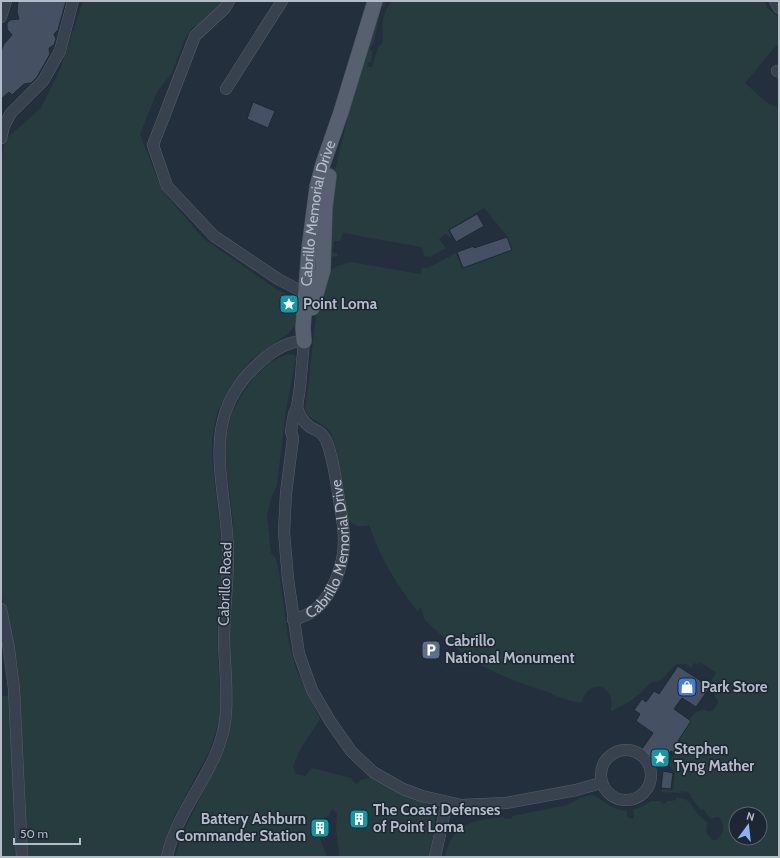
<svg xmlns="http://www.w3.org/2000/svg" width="780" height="858" viewBox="0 0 780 858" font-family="Cabin,sans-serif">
<rect width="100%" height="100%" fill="#242f3e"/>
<path fill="#263c3f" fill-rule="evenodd" d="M83 1H226L211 18 192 28 184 41 172 73 157 92 140 134 162 190 203 238 276 289 293 297 298 305 297 323 289 333 251 360 231 386 217 413 212 438V457L222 551 221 585 217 618 218 658 221 708 219 722 209 752 174 817 167 834 161 857H26L18 669 13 639 1 593 2 155 5 140 41 108 61 67Z
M380 1 386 2 385 6 381 7 374 43 370 48 372 52 371 62 368 63 367 67H372L378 47 383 42C383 32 381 22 385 13 387 8 389 6 390 1H765L767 8 779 17V44L774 48 745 83 766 102 779 108V857H444C454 823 472 820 504 817L505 819 512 818V816L567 805 580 798 591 795 595 796 610 806 620 810 627 811V817L633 819 634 817 633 810 643 806 651 801H660L663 804 666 803 667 801 676 800V798C691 798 690 805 698 814 701 818 705 820 708 823 704 830 707 836 713 840H717C724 832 726 826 719 817H715L711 819 703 809 701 810 691 797 690 794 687 792 681 791V793L662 792 661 789 673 790 675 771 670 768 669 762 683 742 678 739 691 721 689 719 695 713 703 709C711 714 716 710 718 701L714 695 716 684 711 681 716 673 700 662 698 665 694 663 691 668 686 664H676L661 680 650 683 642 692 629 702 612 711 610 710C617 694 600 679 588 691 584 694 583 698 582 702L579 703 552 695V693C509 681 472 665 440 634 435 629 430 625 426 621 423 617 423 611 420 607L418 612C397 585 380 558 369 525 358 528 351 525 346 515 343 492 341 468 335 445 334 442 333 437 332 434 325 422 310 422 305 410L317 309 329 272 337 266 351 262 420 274 422 268H428L456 253 462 268 512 250 507 236 484 208 448 230 451 236 450 238 446 234 439 239 446 248 430 257 425 256 423 253 421 247 343 233 340 241H334L332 252 338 254 337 256 334 257 331 256 330 254 334 174 352 99ZM736 814H760V838H736Z
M288 354 294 355 296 359 286 410 277 485 271 499 267 515 271 553 276 558 280 579 288 638 296 669 320 719 301 748 293 767 296 774 305 776 312 768 351 778 356 784 361 780 372 777 393 790 411 798 424 802 430 806 435 814V824L429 857H339L336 827 337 814 332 809 329 816C321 818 316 820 313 827L319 836 327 857H175L183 832 220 758 228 738 232 707 229 631 234 578V549L233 521 225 456 226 437 232 413 241 396 254 377 270 362Z
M1 696H10L17 857H1Z"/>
<path fill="#455162" stroke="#1f2835" d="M18 1H66L58 30 54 34 56 39 54 45 49 48 50 54 37 77 31 83 24 84 12 95 9 92 1 99V51L4 44 12 35 7 29V23L10 20 19 19 17 12Z
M253 102 275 111 268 128 247 119Z
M477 214 484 226 456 242 449 230Z
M507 237 512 250 463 268 457 252 474 246V248Z
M678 666 710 687 696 707 682 698 674 709 691 721 678 741 681 743 674 753 671 751 665 759 656 753 652 759 642 749 653 733 636 721 640 714 634 710 642 699 646 702 654 691 659 694Z
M663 771 673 773 671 789 661 788Z
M360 812 366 821 359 826 353 817Z
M317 824 325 825 324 832H320L317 833 315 829Z"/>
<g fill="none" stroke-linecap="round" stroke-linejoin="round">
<defs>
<g id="minor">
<path d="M229 1 225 8 195 36 153 145 167 186 214 236 278 279 305 293"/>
<path d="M775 1 779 8"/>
<path d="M1 17 6 1"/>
<path d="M777 71 779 72"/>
<path d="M226 89 282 1"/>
<path d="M1 138 4 126 11 113 43 81 60 51 73 1"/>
<path d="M1 609 9 649 14 689 22 857"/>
<path id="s1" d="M293 620C299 618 305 616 310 613 329 602 340 574 343 554 346 534 341 513 338 493 335 476 333 456 326 440 322 432 317 431 310 427 303 422 299 415 297 407"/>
<circle cx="626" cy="775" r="25"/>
<path d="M167 857C177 808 218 771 225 722 229 694 224 665 224 637 224 608 229 579 228 550 226 479 197 419 259 363 271 352 287 341 304 341L300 387 297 407 294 414 291 431 293 438 286 493 284 532 288 579 299 654 312 690 330 721 351 751 373 772 403 789 422 796 461 805 506 803 576 790 601 783"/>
<path d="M435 857 447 802"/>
</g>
<g id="major">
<path d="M312 308 323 270 325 207 329 176"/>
<path id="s2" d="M304 341 303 328 309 249 317 187 323 164 341 112 375 1"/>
</g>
</defs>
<use href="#minor" stroke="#565f6c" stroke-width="12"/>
<use href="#major" stroke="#414a57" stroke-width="16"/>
<use href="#minor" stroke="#38414e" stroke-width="11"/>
<use href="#major" stroke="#56606e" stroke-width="15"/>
</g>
<defs>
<symbol id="sight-square" viewBox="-11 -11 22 22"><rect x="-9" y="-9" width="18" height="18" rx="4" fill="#0f9aa8" stroke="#1d2633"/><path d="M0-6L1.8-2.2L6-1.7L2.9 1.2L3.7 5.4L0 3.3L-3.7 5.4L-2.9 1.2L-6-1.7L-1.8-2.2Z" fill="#fff"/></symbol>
<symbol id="parking-square" viewBox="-11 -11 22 22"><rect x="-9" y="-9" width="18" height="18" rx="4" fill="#5c6f8a" stroke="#1d2633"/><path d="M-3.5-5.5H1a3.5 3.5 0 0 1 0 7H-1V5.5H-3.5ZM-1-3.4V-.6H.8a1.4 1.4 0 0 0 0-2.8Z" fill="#fff"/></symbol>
<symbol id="shop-square" viewBox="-11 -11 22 22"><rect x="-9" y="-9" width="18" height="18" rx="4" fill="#3f7fe0" stroke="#1d2633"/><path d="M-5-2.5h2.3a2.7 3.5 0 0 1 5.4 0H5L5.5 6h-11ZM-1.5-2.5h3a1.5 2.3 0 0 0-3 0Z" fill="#fff"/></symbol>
<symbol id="building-square" viewBox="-11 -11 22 22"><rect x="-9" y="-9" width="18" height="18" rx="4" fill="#0f9aa8" stroke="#1d2633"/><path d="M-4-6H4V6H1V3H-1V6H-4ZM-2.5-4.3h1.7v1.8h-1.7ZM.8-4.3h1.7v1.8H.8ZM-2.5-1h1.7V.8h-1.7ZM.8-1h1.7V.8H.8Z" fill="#fff"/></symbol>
</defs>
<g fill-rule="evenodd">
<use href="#sight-square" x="278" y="293" width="22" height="22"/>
<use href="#parking-square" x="420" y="639" width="22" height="22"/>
<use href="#shop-square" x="676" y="676" width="22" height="22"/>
<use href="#sight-square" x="649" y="747" width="22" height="22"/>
<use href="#building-square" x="348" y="808" width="22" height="22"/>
<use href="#building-square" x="309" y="817" width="22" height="22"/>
</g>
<g text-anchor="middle" stroke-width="3" stroke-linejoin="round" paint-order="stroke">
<g font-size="15" fill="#b4bcc9" stroke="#1d2633">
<text dy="5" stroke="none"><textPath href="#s2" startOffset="129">Cabrillo Memorial Drive</textPath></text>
<text dy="5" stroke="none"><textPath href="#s1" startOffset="89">Cabrillo Memorial Drive</textPath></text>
<text transform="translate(225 584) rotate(-88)" y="5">Cabrillo Road</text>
</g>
<g font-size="15" font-weight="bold" fill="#b4bcc9" stroke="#1d2633" text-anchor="start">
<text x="303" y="309">Point Loma</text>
<text x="445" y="646">Cabrillo<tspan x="445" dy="17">National Monument</tspan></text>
<text x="701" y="692">Park Store</text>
<text x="674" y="754">Stephen<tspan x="674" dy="17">Tyng Mather</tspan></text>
<text x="373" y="815">The Coast Defenses<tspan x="373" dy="17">of Point Loma</tspan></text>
<text x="306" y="824" text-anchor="end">Battery Ashburn<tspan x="306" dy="17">Commander Station</tspan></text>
</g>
</g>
<rect width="780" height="858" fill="none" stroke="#b4bcc9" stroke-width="4"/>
<g transform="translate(748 826) rotate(15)"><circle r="19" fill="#1d2633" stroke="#59626f"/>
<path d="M0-3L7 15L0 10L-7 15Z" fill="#8ab4f8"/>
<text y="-6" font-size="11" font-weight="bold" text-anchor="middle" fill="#b4bcc9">N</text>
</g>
<path d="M14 838v6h66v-6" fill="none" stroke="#b4bcc9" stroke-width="2"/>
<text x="20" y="838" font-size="12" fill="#b4bcc9" stroke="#1d2633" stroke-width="3" paint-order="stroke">50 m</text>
</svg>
